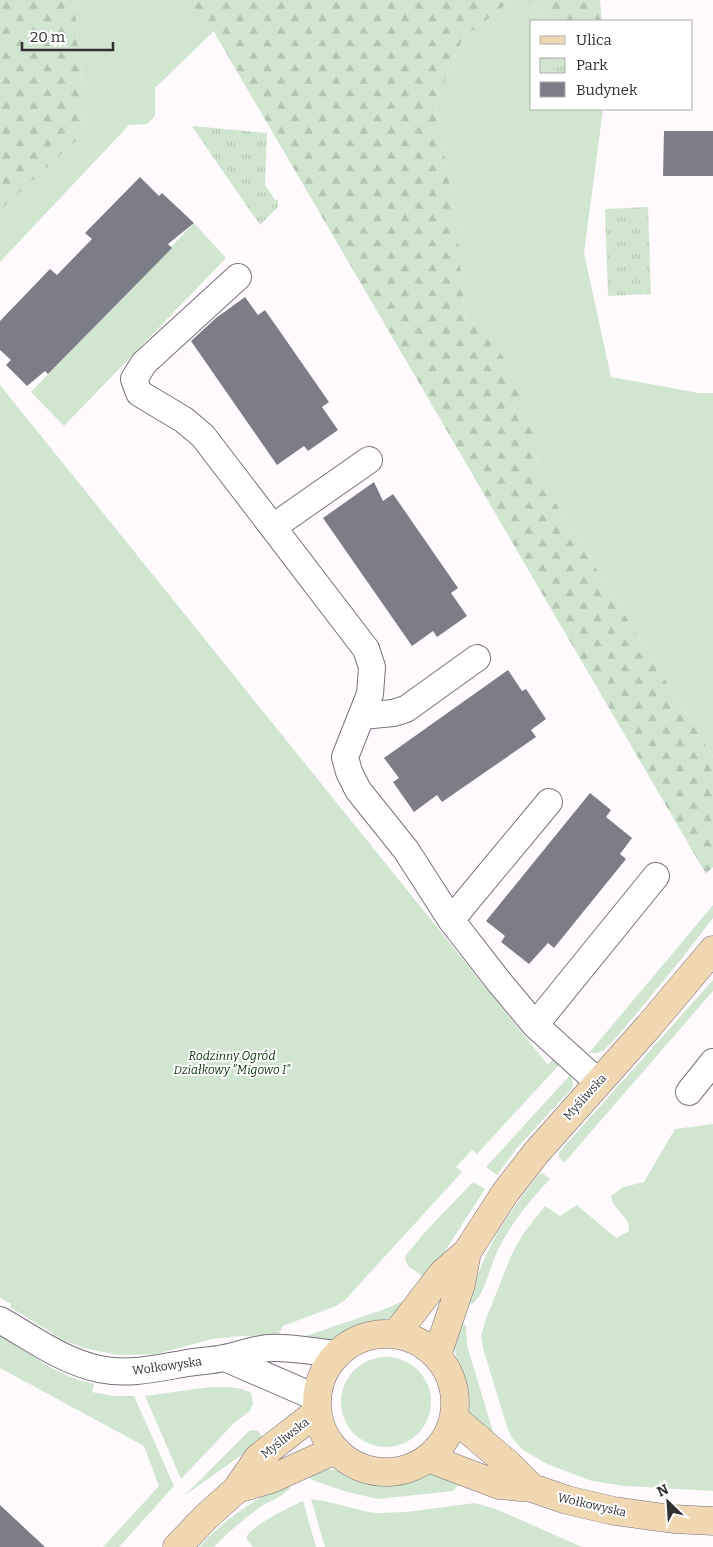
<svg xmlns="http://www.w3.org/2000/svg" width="713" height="1547" viewBox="0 0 713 1547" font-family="Bitter,serif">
<defs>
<pattern id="forest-firs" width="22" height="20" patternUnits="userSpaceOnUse" patternTransform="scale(1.25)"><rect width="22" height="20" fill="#d1e6cf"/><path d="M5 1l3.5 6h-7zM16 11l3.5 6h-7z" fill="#b4c6b2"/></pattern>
<pattern id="park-tufts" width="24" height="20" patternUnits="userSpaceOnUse" patternTransform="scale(1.25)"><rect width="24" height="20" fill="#d1e6cf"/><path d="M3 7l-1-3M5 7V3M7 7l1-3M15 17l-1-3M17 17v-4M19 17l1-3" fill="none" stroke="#b4c6b2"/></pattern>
</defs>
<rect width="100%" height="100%" fill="#fefafe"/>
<path fill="#d1e6cf" d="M74 0H188L193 22 202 29 214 31 155 88V116L147 124 129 125 0 262V210L87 131Z
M512 0H525L552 21H532V109H603L584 253 611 377 699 393H713V757L537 473 538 447 473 325 465 318 457 226 435 104 463 38Z
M194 223 226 258 64 426 31 392Z
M0 385 548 1065 553 1059 559 1065 477 1154 472 1150 456 1167 462 1172 345 1300 336 1306 283 1326 277 1337 242 1336 212 1339 156 1354 118 1355 84 1348 63 1340 10 1307 11 1304 0 1298Z
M713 905V918L679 962 617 1037 603 1051 597 1053H589Z
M713 980V991L564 1163 559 1157V1152Z
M571 1074 573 1083 572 1088 517 1148 497 1175 486 1167Z
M713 1124V1491L625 1486 592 1481 547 1464 523 1450 512 1438 507 1427 483 1348 481 1336 486 1319 511 1256 523 1234 545 1206 560 1216 577 1205 616 1238 629 1231C629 1213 614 1213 611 1196L623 1187 644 1182 675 1129Z
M542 1173 550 1179C527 1204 507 1228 494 1259 489 1272 483 1297 472 1304L466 1302C475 1282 483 1260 493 1241 506 1217 523 1195 539 1174Z
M473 1182 485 1189 427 1279 408 1266 405 1259 406 1255 426 1231Z
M410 1298 395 1317 362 1325 331 1340 318 1342 297 1339 385 1309Z
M459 1320 466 1326 467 1345 493 1432 492 1435 469 1414 464 1381 454 1349 453 1342Z
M0 1332C33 1356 52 1374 94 1384L92 1392 114 1396H134L174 1486 119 1547H103L159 1486 144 1446 0 1368Z
M341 1402a45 45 0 1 1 90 0a45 45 0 1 1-90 0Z
M210 1387C223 1387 240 1386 251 1393L253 1404 250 1411 235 1422 181 1479 145 1396Z
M253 1430 258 1431 264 1439 184 1496 249 1431Z
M328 1469C345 1470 359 1481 377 1482 385 1483 396 1483 404 1481 412 1479 418 1475 426 1474 438 1474 449 1479 460 1483L453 1491 378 1499 347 1492 312 1480 307 1475 317 1470Z
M289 1482 290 1488C284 1496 272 1500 263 1505 245 1518 229 1531 214 1547H199C224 1519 255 1499 289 1482Z
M311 1499 329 1502 368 1512 377 1513 407 1512 475 1503 496 1509 582 1547H325Z
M303 1501 316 1547H253L246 1538C250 1526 290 1507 303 1501Z"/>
<path fill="url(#forest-firs)" d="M0 0H74L87 131 0 210Z
M188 0H512L463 38 435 104 457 226 465 318 497 347 516 379 538 448 537 473 713 757V867L706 874 214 32 202 29 192 22Z
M525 0H600L602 21H552Z"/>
<path fill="url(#park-tufts)" d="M193 126 267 133 265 185 275 200H278V207L260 225 193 128Z
M648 207 651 294 608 296 605 209Z"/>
<path fill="#7d7d88" d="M664 131H713V176H663Z
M140 177 159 196 162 193 194 223 168 244 172 248 48 374 45 371 27 386 6 365 11 360 0 350V321L50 269 57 275 92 239 85 233Z
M245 297 258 315 265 310 329 402 322 407 338 430 308 451 304 446 277 465 191 341 216 318Z
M374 482 383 501 393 494 458 588 451 593 467 616 437 637 433 631 412 646 323 518Z
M508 670 522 691 526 689 546 719 531 730 536 737 442 802 437 795 414 812 393 782 399 778 384 758Z
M590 793 611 810 606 817 632 838 620 854 626 859 554 948 548 943 529 964 501 942 505 936 486 921Z
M0 1505 45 1547H0Z"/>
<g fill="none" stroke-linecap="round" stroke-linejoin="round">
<defs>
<path id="street" d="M238 277 144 363 134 379 139 393 184 420 203 436 366 649 372 667 370 694 345 757 349 772 358 790 406 850 451 920 500 983 535 1025 598 1082
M273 527 369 460
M362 716 393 713 406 709 477 658
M451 920 549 802
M535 1025 656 876
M689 1092 713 1062
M0 1320C32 1338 62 1361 99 1369 127 1375 154 1369 182 1364 196 1361 210 1361 224 1358 236 1356 248 1351 261 1349 282 1345 315 1352 337 1354
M225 1358 317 1398"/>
<path id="secondary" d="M396 1334 442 1274 467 1252 505 1193 536 1153 649 1026 713 950
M317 1403a69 69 0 1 1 138 0a69 69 0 1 1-138 0Z
M437 1355 461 1284 467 1252
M454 1418 508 1464 532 1488
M428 1458 499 1485 532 1488 567 1500 614 1511 673 1519 713 1521
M237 1489 271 1479 335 1450
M177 1547 208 1515 237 1489 258 1458 317 1412"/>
</defs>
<use href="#street" stroke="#79717b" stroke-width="28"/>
<use href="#secondary" stroke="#79717b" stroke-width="29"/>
<use href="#street" stroke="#fff" stroke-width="26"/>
<use href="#secondary" stroke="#f0d8b3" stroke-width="28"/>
</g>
<g text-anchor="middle" stroke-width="4" stroke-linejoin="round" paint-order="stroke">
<g font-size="12" font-style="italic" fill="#093507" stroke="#fff">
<text x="232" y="1060">Rodzinny Ogród<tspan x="232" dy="14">Działkowy "Migowo I"</tspan></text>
</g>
<g font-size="12" fill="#322f33" stroke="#fff">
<text transform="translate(585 1097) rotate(-48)" y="4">Myśliwska</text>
<text transform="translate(167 1366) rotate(-8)" y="4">Wołkowyska</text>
<text transform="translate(285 1438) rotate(-38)" y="4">Myśliwska</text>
<text transform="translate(592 1505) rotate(13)" y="4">Wołkowyska</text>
</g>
</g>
<rect x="530" y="20" width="162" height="90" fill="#ffffff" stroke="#adacad"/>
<rect x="540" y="36" width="25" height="8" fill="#f0d8b3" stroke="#adacad"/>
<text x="576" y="45" font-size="15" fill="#322f33">Ulica</text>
<rect x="540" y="58" width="25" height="15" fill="url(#park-tufts)" stroke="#adacad"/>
<text x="576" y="70" font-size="15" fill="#322f33">Park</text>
<rect x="540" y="82" width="25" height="15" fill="#7d7d88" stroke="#adacad"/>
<text x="576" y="95" font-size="15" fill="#322f33">Budynek</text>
<g transform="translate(668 1502) rotate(335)" stroke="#ffffff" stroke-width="4" paint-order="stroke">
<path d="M0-4L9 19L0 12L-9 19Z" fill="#322f33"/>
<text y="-8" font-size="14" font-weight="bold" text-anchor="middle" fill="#322f33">N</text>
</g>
<path d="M22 42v8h91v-8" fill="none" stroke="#322f33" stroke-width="2.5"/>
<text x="30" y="42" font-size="15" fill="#322f33" stroke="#ffffff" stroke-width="4" paint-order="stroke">20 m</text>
</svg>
